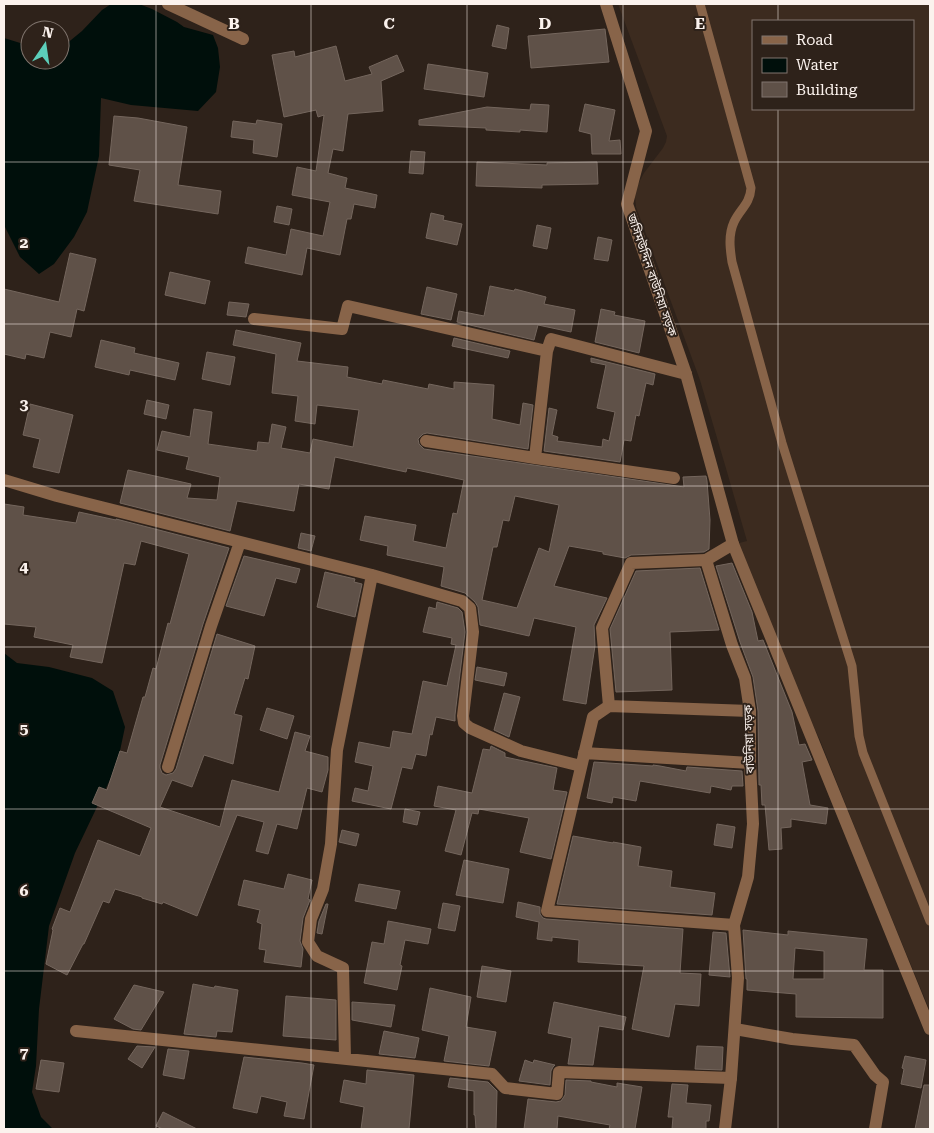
<svg xmlns="http://www.w3.org/2000/svg" width="934" height="1133" viewBox="0 0 934 1133" font-family="'Roboto Serif','Noto Sans Bengali',serif">
<rect width="100%" height="100%" fill="#2e221a"/>
<path fill="#3c2b1f" fill-rule="evenodd" d="M618 4H930V1011L873 873 820 740 787 672 735 544 747 541 725 465 700 380 636 207 635 196 637 186 644 173 663 148 666 142 667 136ZM753 21H913V109H753Z"/>
<path fill="#000f0b" d="M111 4H139L152 9 177 22 184 27 213 35 218 48 220 67 216 92 198 111 131 105 101 98 99 156 87 212 74 237 54 264 39 274 20 257 4 225V38L30 46V60H60V49L82 31 102 10Z
M4 653 17 663 49 667 92 678 113 691 125 727 117 765 75 853 49 926 39 1009 36 1066 32 1092 41 1117 53 1129H4Z"/>
<path fill="#5f5148" stroke="#74665d" fill-rule="evenodd" d="M497 25 509 28 506 49 492 46Z
M605 29 609 62 531 68 528 36Z
M336 46 345 81 372 74 369 67 397 55 404 71 381 81 383 111 348 114 343 151 333 149 328 173 347 178 345 188 377 195 375 208 354 204 351 219H347L340 255 307 248 302 275 245 263 248 247 286 255 291 229 323 236 330 202 292 195 297 167 316 171 324 115 318 117 316 110 284 117 272 55 294 51 295 57Z
M428 64 488 73 484 97 424 89Z
M531 104 549 105 547 132 520 130V132L486 130V128L419 125V120L487 107 530 110Z
M585 104 615 110 609 141 620 140 621 154H592L591 134 579 131Z
M114 116 138 118 187 127 178 185 221 191 218 214 134 201 140 170 109 165Z
M257 120 282 124 277 157 253 153 254 140 231 137 233 121 256 124Z
M411 151 425 152 423 174 409 173Z
M477 162 547 165V163L597 162 598 184 542 185V188L476 186Z
M277 206 292 209 289 225 274 222Z
M431 213 444 216 443 220 462 224 457 245 426 238Z
M537 225 551 228 547 249 533 246Z
M598 237 612 240 608 261 594 259Z
M70 253 96 259 84 311 77 309 71 337 50 332 44 358 26 354 25 359 4 354V289L59 302Z
M170 272 210 281 205 304 165 295Z
M490 286 514 291 515 289 546 297 544 304 575 310 571 332 538 325 534 340 457 322 459 311 484 316Z
M427 287 457 294 451 320 421 314Z
M229 302 249 304 246 317 227 315Z
M601 309 615 312 614 315 645 321 639 353 595 342Z
M236 330 301 343 297 361 348 367 347 377 382 384 383 380 428 389 429 384 454 389V382L494 385 492 419 520 425 523 403 533 405 528 449 427 433 423 434 418 439 419 444 424 449 684 487 683 477 706 476 707 481 710 520 709 549 704 552 631 555 625 558 603 554V552L569 546 554 586 607 598 594 625 595 646 586 704 563 700 576 627 534 618 529 636 480 625 478 607 475 602 465 593 441 586 444 567 387 555 388 546 360 540 365 516 416 525 413 541 446 548 453 513 457 514 464 480 407 468 406 472 335 457 329 489 299 484 294 511 237 501 230 531 120 503 128 470 191 484 187 498 217 500 220 477 186 469 189 457 157 450 162 431 190 437 194 409 212 412 208 444 257 451 258 442 269 443 272 424 286 427 281 448 310 453 313 439 353 447 359 410 317 405 315 424 295 421 298 396 272 393 276 354 233 345ZM515 496 559 505 549 552 539 548 517 608 482 600 493 547H497L503 520 509 521Z
M454 338 510 351 508 358 452 346Z
M101 340 135 348 134 353 179 363 175 380 130 370 129 375 95 367Z
M207 352 235 357 230 385 202 379Z
M591 358 655 374 653 385 646 383 639 416 636 415 631 441 624 440 620 462 544 451 549 408 557 410 552 435 558 437 557 441 602 447 603 439 609 441 615 412 597 408 606 365 591 362Z
M147 400 169 405 166 419 144 414Z
M30 404 73 415 59 473 33 467 40 439 23 435Z
M4 504 24 507 23 515 76 523 79 512 116 520V519L229 548 203 624 160 765V768L162 773 166 775 173 773 176 769 217 634 255 646 248 679 245 678 234 714 242 716 233 764 204 755 192 787 172 780 160 807 220 827 232 780 279 792 295 732 310 736 305 751 328 757V770L322 792 307 788 297 829 277 824 268 854 256 851 264 822 237 815 197 916 163 902 162 904 142 898V897L115 889 109 903 103 901 84 944H83L67 975 46 964 53 930 52 929 60 908 70 912 98 840 140 856 151 828 92 803 99 787 107 790 120 751 127 753 143 697H145L153 668 156 669 168 623 170 624 189 554 141 541 135 565 124 563 102 663 70 657 73 645 34 637 36 627 4 624Z
M301 533 315 536 311 551 298 548Z
M244 556 300 569 296 583 276 578 264 616 226 606Z
M732 563 752 612 758 641 763 640 792 712 799 745 805 744 812 760 802 762 810 805 828 808 826 824 791 819V827L781 828 782 849 769 850 765 805H762L761 785H759L758 711 753 677 740 642 716 566Z
M700 568 719 630 670 632 672 690 616 692 610 629 636 571Z
M325 572 355 579 354 582 362 584 355 617 317 607Z
M437 602 458 608 462 612 465 632 455 715V721L436 717 432 735 430 734 426 756 416 754 412 769 402 767 391 809 352 801 355 788 368 791 373 766 355 762 359 742 390 748 393 731 412 734 423 681 447 686 456 645 451 644 452 638 423 632 429 607 436 609Z
M477 667 507 673 504 686 475 680Z
M504 693 520 697 509 737 494 730Z
M267 708 294 716 287 739 260 730Z
M491 746 505 753V757L557 768 553 790 567 792 551 859 520 852 529 818 479 809 478 814 472 813 461 855 445 851 456 810 434 806 438 786 472 793 483 749 490 750Z
M594 762 653 766V765L660 766 686 771 687 767 742 771 743 786H732L731 790 711 786 710 793 640 781 636 801 613 797 612 803 587 798Z
M405 809 420 812 417 825 403 822Z
M717 824 735 827 732 848 714 845Z
M342 830 359 834 356 846 339 842Z
M573 836 613 843V842L641 847 638 866 672 871 670 887 715 893 712 915 557 904Z
M464 860 509 869 503 903 456 895Z
M288 874 312 880 308 899 310 900 303 918 300 941 303 949 301 967 264 962 266 950 259 949 262 924 257 922 260 910 238 905 244 880 284 889Z
M359 884 400 891 396 909 355 901Z
M518 902 540 907V914L543 918 546 919 683 929 680 973 701 974 699 1006 675 1004 669 1037 632 1029 644 966 578 962 579 940 552 937V941L537 939 539 922 516 917Z
M443 903 460 906 455 931 438 928Z
M326 904H328L322 934 317 933 319 921Z
M388 921 431 929 428 944 405 940 400 965 402 966 397 990 364 983 372 942 384 944Z
M743 930 788 935V931L867 939 864 970H883V1018L796 1017V994L747 990V979H746ZM795 948 824 951V979H793Z
M713 932 726 933 730 977 709 975Z
M482 966 511 971 506 1002 477 997Z
M193 984 214 988 215 986 238 990 232 1032 217 1031 216 1037 184 1034Z
M134 985 164 992 141 1030 133 1029 114 1019Z
M430 988 471 997 466 1027 496 1032 489 1066 444 1061 449 1036 422 1030Z
M286 996 336 1000V1040L283 1036Z
M352 1002 395 1005 391 1027 352 1020Z
M554 1002 626 1017 623 1030 599 1026 593 1065 568 1064 572 1038 548 1033Z
M384 1031 419 1038 415 1058 379 1054Z
M137 1046 155 1047 142 1068 128 1059Z
M697 1046 723 1047 722 1070 695 1069Z
M168 1049 189 1051 184 1079 163 1075Z
M905 1056 926 1060 921 1088 901 1084 904 1069 902 1068Z
M244 1057 302 1063 314 1065 304 1119 284 1116 287 1102 261 1096 257 1113 233 1108Z
M41 1060 64 1063 59 1092 36 1089Z
M525 1060 533 1063 534 1060 555 1065 553 1067 551 1071 550 1085 519 1081Z
M367 1070 414 1075 409 1129H361L364 1107 340 1102 344 1080 366 1084Z
M450 1078 488 1082 497 1091 496 1129H476L475 1115H474V1091L448 1087Z
M566 1080 591 1081V1082L617 1087V1083L642 1087 635 1129H609L610 1125 558 1116 557 1129H524L528 1099 556 1102 561 1101 565 1095Z
M672 1084 688 1085 686 1103 711 1105 709 1121H706V1129H672L673 1117H668Z
M924 1085H930V1129H915Z
M163 1112 197 1129H163L156 1126Z"/>
<g fill="none" stroke-linecap="round" stroke-linejoin="round">
<path stroke="#886449" stroke-width="9" d="M700 4 751 188C750 204 740 209 734 222 728 235 730 249 732 262L782 443 852 666 859 736 863 753 930 921"/>
<path stroke="#886449" stroke-width="12" d="M168 4 243 39
M254 319 342 329 348 306 547 351 551 339 686 374
M547 351 535 458 674 478
M426 441 535 458
M4 480 57 496 372 575 462 601 470 608 473 632 463 716 464 723 470 728 521 751 581 766
M733 544 930 1029
M609 706 602 628 631 563 706 560
M584 753 750 763
M168 767 211 626 240 542
M734 925 547 911 593 717 609 706 750 711
M735 1029 792 1039 854 1045 875 1075 883 1082 875 1129
M76 1031 492 1074 505 1088 557 1094 559 1072 731 1078
M345 1058 343 968 317 956 308 942 311 919 323 889 331 844 337 750 372 575"/>
<path stroke="#886449" stroke-width="12" d="M606 4 646 131 627 204 686 374 733 544 706 560 732 645 745 678 750 711V763L753 824 748 877 734 925 738 978 731 1078 725 1129"/>
</g>
<path fill="none" stroke="#fbf2ed" stroke-width="1" stroke-opacity="0.55" d="M156 4V1129M311 4V1129M467 4V1129M623 4V1129M778 4V21M778 109V1129M4 162H930M4 324H930M4 486H930M4 647H930M4 809H930M4 971H930"/>
<g text-anchor="middle" stroke-width="4" stroke-linejoin="round" paint-order="stroke">
<g font-size="12" fill="#fbf2ed" stroke="#2e221a">
<text transform="translate(652 275) rotate(71)" y="4">জসিমউদ্দিন বাউনিয়া সড়ক</text>
<text transform="translate(749 739) rotate(-92)" y="4">বাউনিয়া সড়ক</text>
</g>
</g>
<g font-size="16" text-anchor="middle" font-weight="bold" fill="#fbf2ed" stroke="#2e221a" stroke-width="4" stroke-linejoin="round" paint-order="stroke">
<text x="234" y="29">B</text>
<text x="389" y="29">C</text>
<text x="545" y="29">D</text>
<text x="700" y="29">E</text>
<text x="24" y="248">2</text>
<text x="24" y="410">3</text>
<text x="24" y="572">4</text>
<text x="24" y="734">5</text>
<text x="24" y="896">6</text>
<text x="24" y="1058">7</text>
</g>
<rect width="934" height="1133" fill="none" stroke="#fbf2ed" stroke-width="10"/>
<rect x="752" y="20" width="162" height="90" fill="#2e221a" stroke="#80756e"/>
<rect x="762" y="36" width="25" height="8" fill="#886449" stroke="#80756e"/>
<text x="796" y="45" font-size="15" fill="#fbf2ed">Road</text>
<rect x="762" y="58" width="25" height="15" fill="#000f0b" stroke="#80756e"/>
<text x="796" y="70" font-size="15" fill="#fbf2ed">Water</text>
<rect x="762" y="82" width="25" height="15" fill="#5f5148" stroke="#80756e"/>
<text x="796" y="95" font-size="15" fill="#fbf2ed">Building</text>
<g transform="translate(45 45) rotate(13)"><circle r="24" fill="#2e221a" stroke="#80756e"/>
<path d="M0-4L9 19L0 12L-9 19Z" fill="#5cceba"/>
<text y="-8" font-size="14" font-weight="bold" text-anchor="middle" fill="#fbf2ed">N</text>
</g>
</svg>
